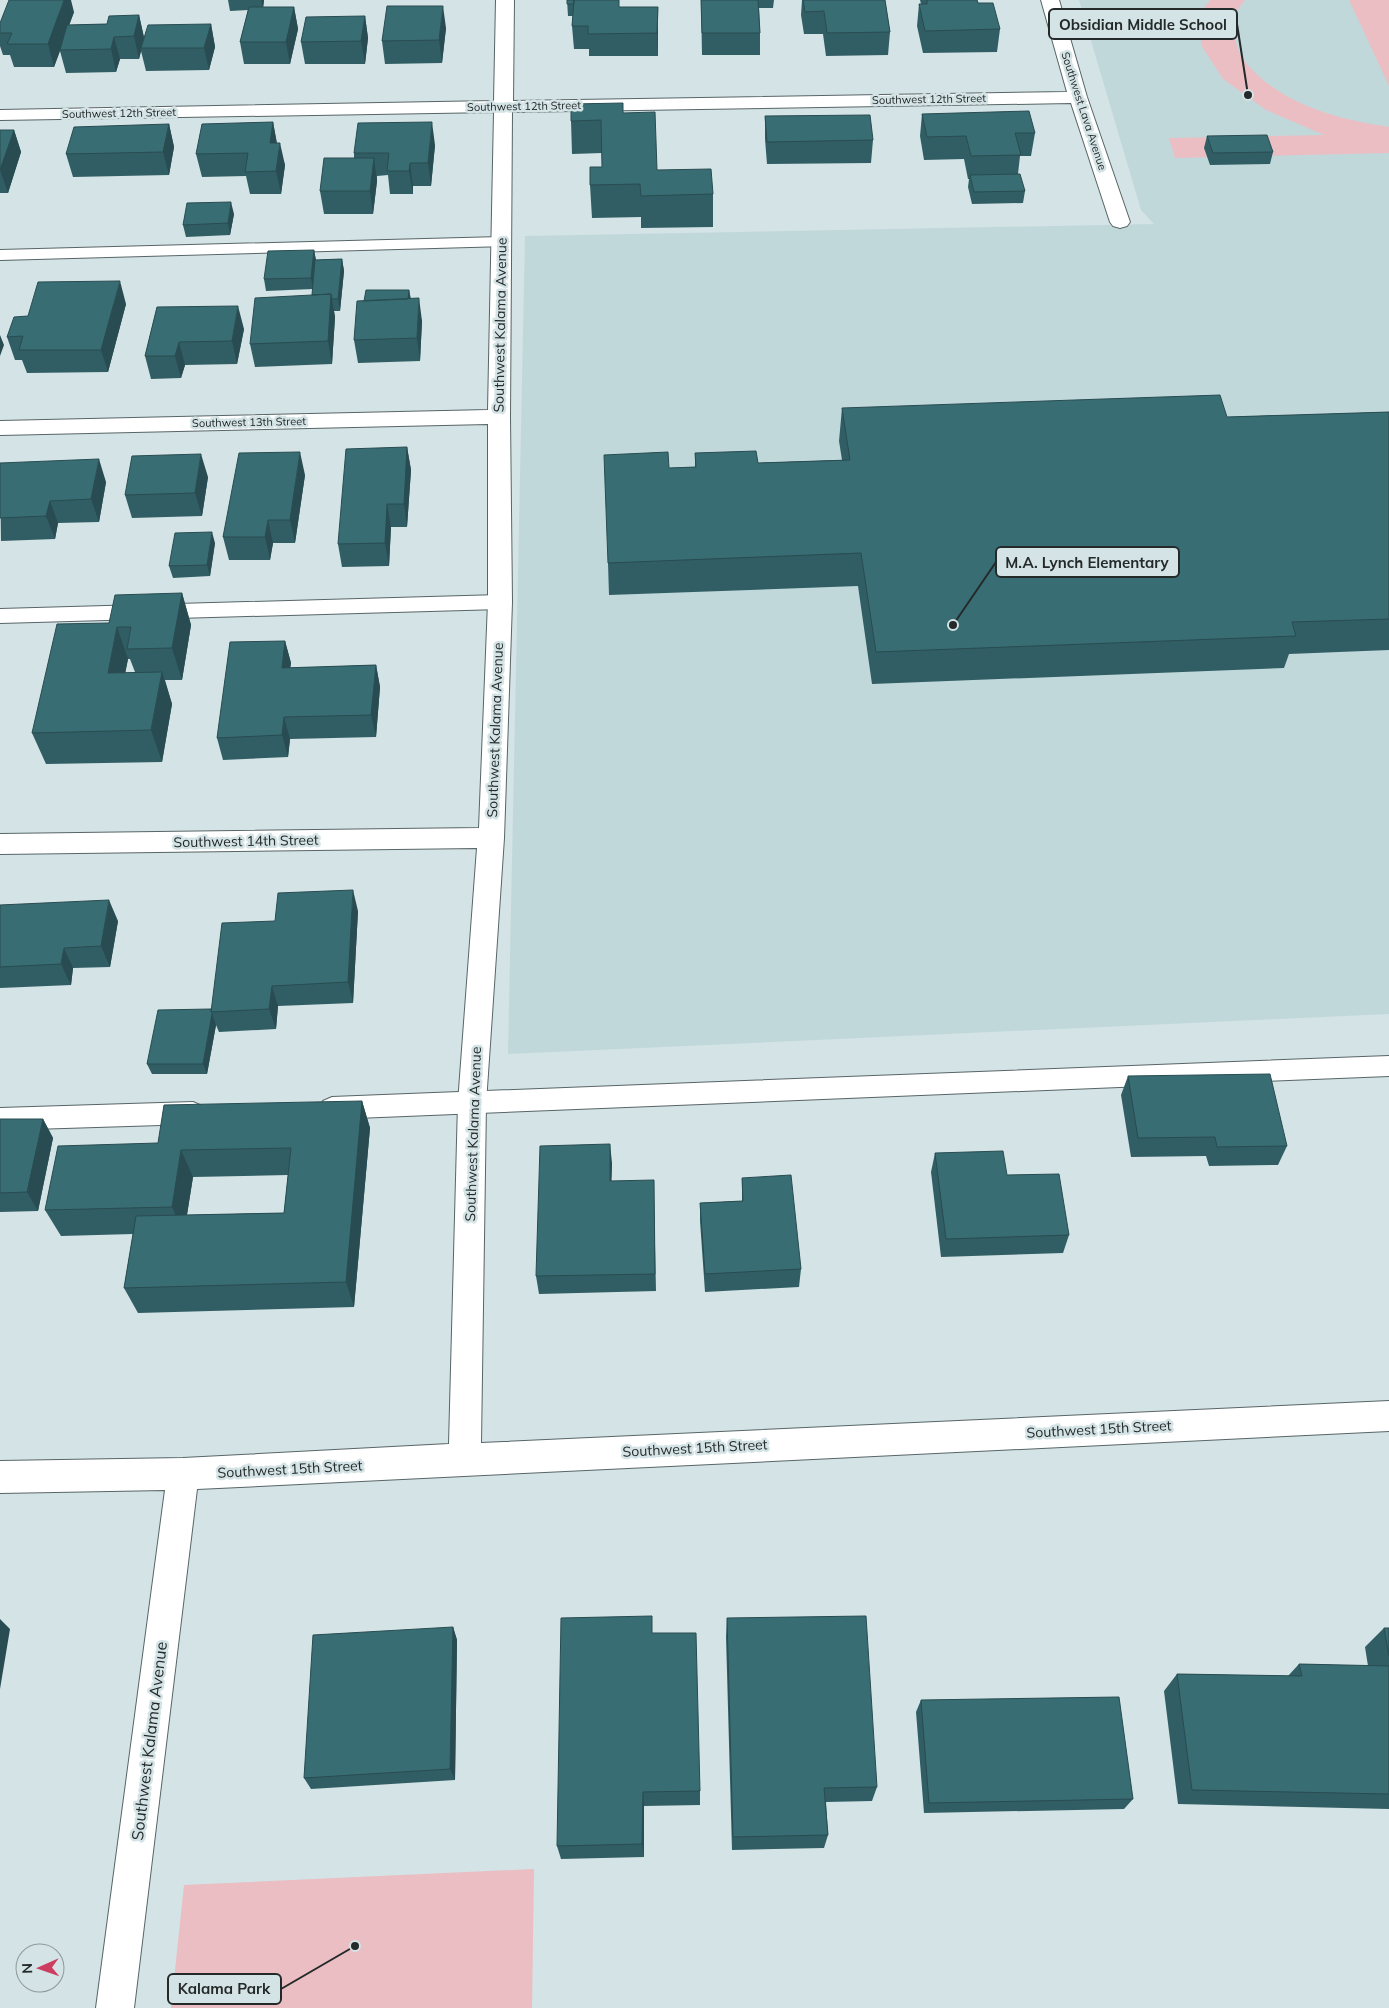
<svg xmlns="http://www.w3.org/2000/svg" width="1389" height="2008" viewBox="0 0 1389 2008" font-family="Mulish,sans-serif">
<rect width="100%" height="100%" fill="#d4e3e5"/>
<path fill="#c1d8db" d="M1079 0H1389V1014L508 1054 525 236 1154 224 1141 210Z"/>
<path fill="#eabec3" d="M1210 0H1245C1234 11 1231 28 1236 42 1238 47 1239 55 1243 59 1276 103 1338 120 1389 127V153L1175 158 1169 138 1324 135 1266 110 1223 79 1201 45V12Z
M1349 0H1389V86Z
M534 1869 532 2008H171L184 1885Z"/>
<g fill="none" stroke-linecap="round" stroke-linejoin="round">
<defs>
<path id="lane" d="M501 237 507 238 509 242 507 246 0 260V250Z
M500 595 507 597 510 602 507 607 500 609 0 623V609Z
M1389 1056V1076L332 1119 323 1115 320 1108 323 1101 332 1097Z
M193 1102 202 1106 205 1113 202 1120 193 1124 0 1130V1108Z"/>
<path id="street" d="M496 0H514L513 101 1067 92 1041 0H1059L1087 97 1130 222 1127 226 1120 228 1113 226 1110 222 1071 103 512 112 510 417 512 602 504 838 486 1103 481 1443 1389 1401V1431L197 1489 134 2008H96L165 1490 0 1493V1461L183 1458 449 1444 458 1103 477 848 0 854V834L479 828 488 602V424L0 435V421L488 410 494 112 0 120V110L494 101Z"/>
</defs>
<use href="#lane" stroke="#586567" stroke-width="2"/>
<use href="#street" stroke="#586567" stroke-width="2"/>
<use href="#lane" fill="#fff" fill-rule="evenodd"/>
<use href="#street" fill="#fff" fill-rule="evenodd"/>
</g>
<path fill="#315e64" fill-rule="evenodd" d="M228 0H264L263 7H294L298 29 290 64H244L240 42 248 10 230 11Z
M567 0 620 7H658V56H589V49H574L572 26 573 16H568Z
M701 0H774L773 8H759L760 33V55H702Z
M802 0H885L890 32 888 55 826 56 823 34H804L801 15Z
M920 0H977L978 3 1000 29 997 52 923 53 917 26 919 4H921Z
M74 12 69 25 107 24 139 15 144 37 211 24 215 47 209 70 146 71 141 51 139 59H120L116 72 66 73 60 51 54 67H14L10 55H3L0 46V23Z
M365 16 368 38 365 64H305L301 42Z
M446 28 442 63 385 64 382 41Z
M623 113 657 170 713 194V227L641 228V217L592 218 590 185 602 167V153L572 154 571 121Z
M922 114 1035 133 1031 156H1020L1018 174 1025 191 1023 203 972 204 968 187 969 179H968L964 159 924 160 920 136Z
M765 116 873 140 871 163 767 164 765 139Z
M273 122 277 143 285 165 281 194H250L246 176 202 177 196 154Z
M169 124 174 147 169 175 73 177 66 154Z
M0 130H14L21 152 8 193H0Z
M1207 136 1273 152 1270 164 1210 165 1204 148Z
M435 145 431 186H413V194H390L388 175 377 176V181L373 214H324L320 191 354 158V153Z
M234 214 230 235 186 237 183 225Z
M314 250 316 260 342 259 344 271 340 311H334L335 317 332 364 255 367 250 344 312 295 313 289 266 291 264 279Z
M409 290 411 299 422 321 420 361 358 363 354 340 364 301Z
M126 304 108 372 27 373 22 360H15L7 337 28 316Z
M157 307 244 329 237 364 185 365 181 378 151 379 145 356Z
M842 408 1227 417 1389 412V650L1289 654 1284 668 872 684 858 586 609 595 608 563 669 468 695 467V453L758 463 842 460 839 441Z
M407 447 411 470 407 527H391L389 566 342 567 338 544Z
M0 463 106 482 99 522 58 523 55 539 1 541Z
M305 475 295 543H273L270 560H229L223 537Z
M208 477 202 516 132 518 125 495Z
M215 543 210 576 173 578 169 566Z
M182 593 191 625 182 680H165L172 704 162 762 46 764 32 733 109 623ZM128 659H130L135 672 125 673Z
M285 641 291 663 290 668 376 665 380 687 376 737 290 739 288 757 223 760 217 738Z
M0 905 118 921 110 967 73 968 71 985 0 988Z
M358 911 353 1003 278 1006 276 1029 219 1032 216 1025 207 1074H152L147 1064 211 1009 275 921Z
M1128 1076 1287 1146 1278 1165 1209 1166 1206 1156 1131 1157 1121 1095Z
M362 1101 370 1128 354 1307 138 1313 124 1288 133 1234 61 1236 45 1210 158 1143ZM288 1175 284 1213 187 1215 193 1177Z
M0 1119H43L53 1138 38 1211 0 1212Z
M935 1153 1007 1175 1069 1235 1063 1253 941 1257 931 1172Z
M612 1163 611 1181 654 1199 656 1291 539 1294 536 1276Z
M742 1178 801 1269 799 1287 705 1292 700 1221V1203L742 1201Z
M727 1618 877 1787 872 1801 826 1802 828 1835 824 1848 732 1850 726 1637Z
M453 1627 457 1640 455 1780 311 1789 304 1778Z
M1384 1628H1389V1809L1178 1804 1164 1691 1177 1674 1288 1676 1299 1664 1368 1666 1365 1647Z
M653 1633 700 1791V1805L644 1806V1857L561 1859 557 1846Z
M921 1700 1133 1799 1124 1809 924 1813 916 1712Z"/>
<path fill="#284c51" d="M64 0H71L74 12 54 67 48 44Z
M261 0H264L263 10Z
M443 6 446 28 442 63 439 40Z
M294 7 298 29 290 64 286 42Z
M658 7V56L657 33Z
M139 15 144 38 141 48V51L139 59 134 36Z
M365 16 368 38 365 64 361 41Z
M211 24 215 47 209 70 204 48Z
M114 37 120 59 116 72 111 49Z
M273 122 277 145 270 143Z
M432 122 435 145 431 186 428 163Z
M169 124 174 147 169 175 163 152Z
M14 130 21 152 8 193 0 170Z
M280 143 285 165 281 194 276 171Z
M374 158 377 181 373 214 370 191Z
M410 163 413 186V194L409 171Z
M231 202 234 214 230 235 228 223Z
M314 250 316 261 313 289 311 278Z
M342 259 344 271 340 311 338 299Z
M120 281 126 304 108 372 101 350Z
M409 290 411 302 406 308Z
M331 294 335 317 332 364 328 341Z
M419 298 422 321 420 361 417 338Z
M238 306 244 329 237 364 232 341Z
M0 335 4 345 0 356Z
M179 342 185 365 181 378 175 356Z
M407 447 411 470 407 527 404 504Z
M300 452 305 475 295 543 290 520Z
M201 454 208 477 202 516 195 493Z
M99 459 106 482 99 522 91 499Z
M50 501 58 523 55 539 46 516Z
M387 504 391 527 389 566 385 543Z
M268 520 273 543 270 560 265 537Z
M212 532 215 543 210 576 207 565Z
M182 593 191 625 182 680 172 648Z
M117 627 128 659 119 705 108 673Z
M285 641 291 663 287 690 282 668Z
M376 665 380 687 376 737 371 715Z
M162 672 172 704 162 762 151 730Z
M284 717 290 739 288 757 282 735Z
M353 890 358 911 353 1003 348 982Z
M109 900 118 921 110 967 101 946Z
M64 948 73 968 71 985 61 964Z
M272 986 278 1006 276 1029 269 1009Z
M212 1014 216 1025 207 1074 203 1064Z
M362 1101 370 1128 354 1307 346 1282Z
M43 1119 53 1138 38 1211 27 1192Z
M610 1144 612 1163 611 1200 610 1181Z
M181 1150 193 1177 184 1233 172 1207Z
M0 1619 10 1629 0 1689Z
M453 1627 457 1640 455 1780 450 1769Z
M643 1792 644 1806V1857L642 1844Z"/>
<path fill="#396d74" stroke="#284c51" d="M9 0H64L48 44H7L12 33H0V23Z
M567 0H574V4H567Z
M574 0H619V7H658L657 33 588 34V26H572Z
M701 0H758L760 33H702Z
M803 0H885L890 32 827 33 824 11 805 12Z
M927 0H977L978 3H993L1000 29 925 31 919 4H927Z
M387 6H443L439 40 382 41Z
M249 7H294L286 42H240Z
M139 15 134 36 114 37 111 49 60 50 67 25 107 24 109 16Z
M365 16 361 41 301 42 306 17Z
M211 24 204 48H141L148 25Z
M623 103V113L655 112 657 170 711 169 713 194 641 196 640 184 590 185V167H602L601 120 571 121V104Z
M1029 111 1035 133H1015L1021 155 971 156 966 136 927 137 922 114Z
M870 115 873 140 767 142 765 116Z
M273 122 270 143H280L276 171 245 172 248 153 196 154 202 124Z
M432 122 428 163H410L409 171H387L389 153H354L358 123Z
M169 124 163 152 66 154 74 127Z
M0 130H14L0 170Z
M1267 135 1273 152 1213 153 1207 136Z
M324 158H374L370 191H320Z
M1020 174 1025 191 974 192 970 175Z
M231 202 228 223 183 225 187 203Z
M314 250 311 278 264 279 268 251Z
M342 259 338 299H332L331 294 312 295 315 260Z
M120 281 101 350H19L23 336 7 337 14 317 28 316 38 282Z
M366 290H409L408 299 364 301Z
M331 294 328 341 250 344 255 298Z
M419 298 417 338 354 340 357 301Z
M238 306 232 341 179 342 175 356H145L157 307Z
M1220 395 1227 417 1389 412V619L1292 622 1296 636 876 652 861 553 608 563 604 455 668 452 669 468 696 467 695 453 756 451 758 463 850 460 842 408Z
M407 447 404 504H387L385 543 338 544 346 449Z
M300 452 290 520H268L265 537H223L239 453Z
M201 454 195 493 125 495 132 456Z
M99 459 91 499 50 501 46 516 0 518V463Z
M212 532 207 565 169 566 175 533Z
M182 593 172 648 127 649 131 627H117L108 673 162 672 151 730 32 733 57 624 109 623 115 595Z
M285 641 282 668 376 665 371 715 284 717 282 735 217 738 230 642Z
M353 890 348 982 272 986 269 1009 211 1012 222 923 275 921 278 893Z
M109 900 101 946 64 948 61 964 0 967V905Z
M211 1009 212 1014 203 1064H147L158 1010Z
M1270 1074 1287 1146 1217 1147 1215 1137 1138 1138 1128 1076Z
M362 1101 346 1282 124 1288 136 1216 284 1213 291 1148 181 1150 172 1207 45 1210 58 1146 158 1143 164 1105Z
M0 1119H43L27 1192 0 1193Z
M610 1144V1181L654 1180 655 1274 536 1276 540 1146Z
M1003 1151 1007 1175 1059 1174 1069 1235 946 1239 935 1153Z
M791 1175 801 1269 705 1274 700 1203 743 1201 742 1178Z
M652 1616V1633H696L700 1791 643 1792 642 1844 557 1846 561 1618Z
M866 1616 877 1787 824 1788 828 1835 733 1837 727 1618Z
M453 1627 450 1769 304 1778 313 1635Z
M1384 1628H1389V1656Z
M1299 1664 1389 1666V1794L1192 1790 1177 1674 1302 1676Z
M1119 1697 1133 1799 929 1803 921 1700Z"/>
<g text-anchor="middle" stroke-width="5" stroke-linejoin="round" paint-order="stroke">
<g font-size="11" fill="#24292a" stroke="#d4e3e5">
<text transform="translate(929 99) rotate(-1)" y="4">Southwest 12th Street</text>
<text transform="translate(524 106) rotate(-1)" y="4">Southwest 12th Street</text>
<text transform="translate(1084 111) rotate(72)" y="4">Southwest Lava Avenue</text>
<text transform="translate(119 113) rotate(-1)" y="4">Southwest 12th Street</text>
<text transform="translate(249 422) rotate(-1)" y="4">Southwest 13th Street</text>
</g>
<g font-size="14" fill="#24292a" stroke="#d4e3e5">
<text transform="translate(500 325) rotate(-89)" y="5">Southwest Kalama Avenue</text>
<text transform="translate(495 730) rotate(-88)" y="5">Southwest Kalama Avenue</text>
<text transform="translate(246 841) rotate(-1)" y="5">Southwest 14th Street</text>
<text transform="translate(473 1134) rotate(-88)" y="5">Southwest Kalama Avenue</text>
<text transform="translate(1099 1429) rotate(-3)" y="5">Southwest 15th Street</text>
<text transform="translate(695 1448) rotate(-3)" y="5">Southwest 15th Street</text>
<text transform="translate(290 1469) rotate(-3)" y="5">Southwest 15th Street</text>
</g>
<g font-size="16" fill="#24292a" stroke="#d4e3e5">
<text transform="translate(149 1741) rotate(-83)" y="6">Southwest Kalama Avenue</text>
</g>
</g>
<path fill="none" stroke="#24292a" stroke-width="2" d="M1248 95L1237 24M953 625L996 562M355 1946L281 1989"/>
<g fill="#24292a" stroke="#d4e3e5" stroke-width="2">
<circle cx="1248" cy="95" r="5"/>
<circle cx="953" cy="625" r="5"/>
<circle cx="355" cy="1946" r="5"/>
</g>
<g fill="#d4e3e5" stroke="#24292a" stroke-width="2">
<rect x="1049" y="9" width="188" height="30" rx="5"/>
<rect x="996" y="547" width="183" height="30" rx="5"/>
<rect x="168" y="1974" width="113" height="30" rx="5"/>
</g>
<g font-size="15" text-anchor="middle" font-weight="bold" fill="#24292a">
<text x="1143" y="30">Obsidian Middle School</text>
<text x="1087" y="568">M.A. Lynch Elementary</text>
<text x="224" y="1994">Kalama Park</text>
</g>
<g transform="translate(40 1968) rotate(268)"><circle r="24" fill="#d4e3e5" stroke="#8e999a"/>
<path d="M0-4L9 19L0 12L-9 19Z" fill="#cd3d60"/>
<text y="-8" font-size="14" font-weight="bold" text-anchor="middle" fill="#24292a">N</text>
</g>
</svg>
